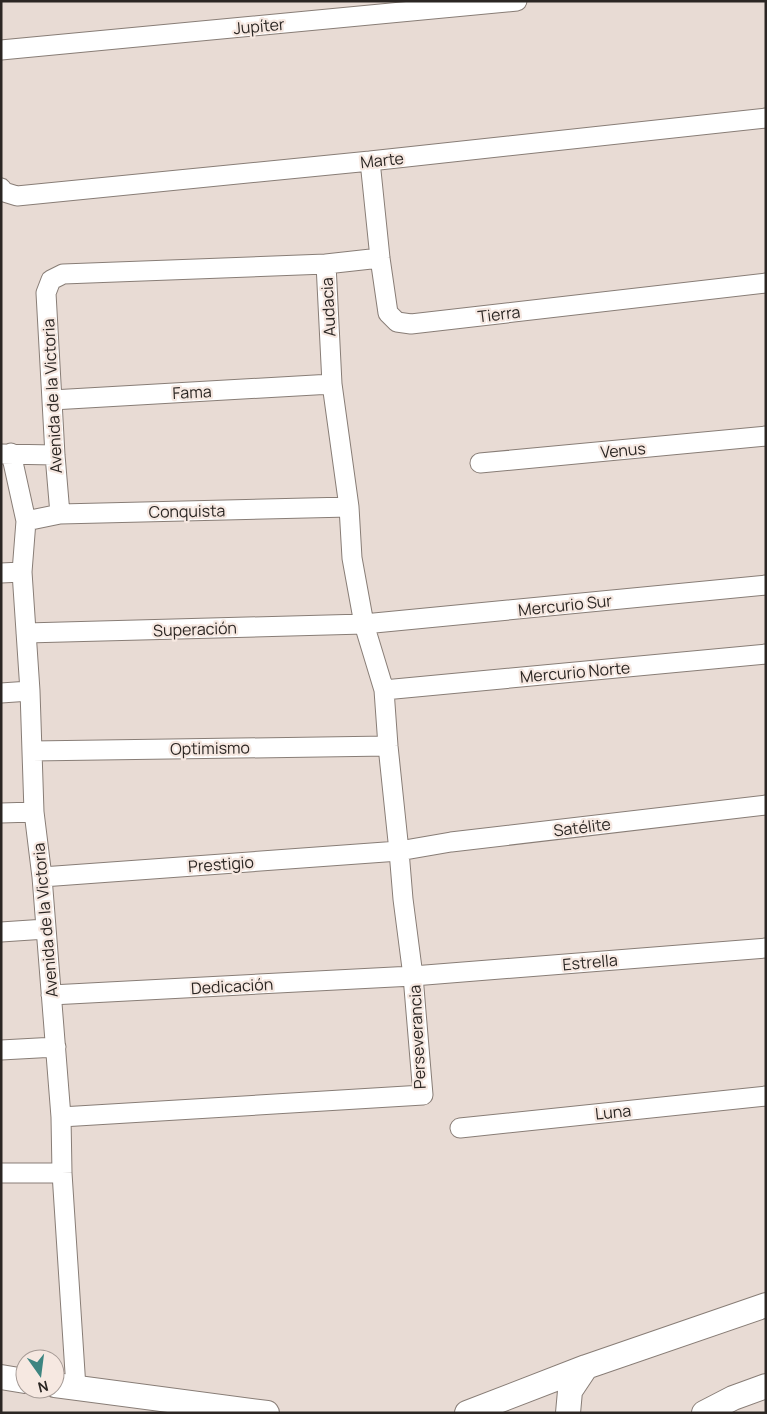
<svg xmlns="http://www.w3.org/2000/svg" width="767" height="1414" viewBox="0 0 767 1414" font-family="Manrope,sans-serif">
<rect width="100%" height="100%" fill="#e8dbd4"/>
<g fill="none" stroke-linecap="round" stroke-linejoin="round">
<defs>
<path id="minor" d="M1 50 517 1
M370 161 380 258 388 313 397 322 411 324 766 283
M1 188 4 192 17 196 370 161 766 118
M326 264 380 258
M52 400 332 384
M11 453 26 521 22 572 30 691 34 812 42 877 61 1117 62 1173 76 1388
M1 454 55 455
M480 463 766 436
M60 514 55 455 46 293 51 280 63 274 326 264 332 384 349 507 352 558 364 624 384 690 388 746 399 851 403 899 413 976 423 1095 61 1117
M26 521 60 514 349 507
M1 573 22 572
M26 633 364 624 766 585
M384 690 766 654
M1 693 30 691
M32 751 388 746
M1 813 34 812
M42 877 399 851 451 842 766 805
M1 932 46 929
M51 995 413 976 766 948
M1 1050 56 1047
M460 1128 766 1096
M1 1173H62"/>
<path id="tertiary" d="M1 1377 25 1381
M55 1385 267 1413
M467 1413 586 1367 766 1305
M568 1413 570 1391 586 1367
M704 1413 733 1398 766 1386"/>
</defs>
<use href="#minor" stroke="#887d76" stroke-width="21"/>
<use href="#tertiary" stroke="#887d76" stroke-width="26"/>
<use href="#minor" stroke="#fff" stroke-width="19"/>
<use href="#tertiary" stroke="#fff" stroke-width="24"/>
</g>
<g text-anchor="middle" stroke-width="4.5" stroke-linejoin="round" paint-order="stroke">
<g font-size="16" fill="#2b2623" stroke="#f6e8e1">
<text transform="translate(259 26) rotate(-5)" y="6">Jupíter</text>
<text transform="translate(382 160) rotate(-6)" y="6">Marte</text>
<text transform="translate(328 307) rotate(-93)" y="6">Audacia</text>
<text transform="translate(499 314) rotate(-7)" y="6">Tierra</text>
<text transform="translate(192 392) rotate(-3)" y="6">Fama</text>
<text transform="translate(52 396) rotate(-93)" y="6">Avenida de la Victoria</text>
<text transform="translate(623 450) rotate(-5)" y="6">Venus</text>
<text transform="translate(187 511) rotate(-1)" y="6">Conquista</text>
<text transform="translate(565 605) rotate(-6)" y="6">Mercurio Sur</text>
<text transform="translate(195 629) rotate(-2)" y="6">Superación</text>
<text transform="translate(575 672) rotate(-5)" y="6">Mercurio Norte</text>
<text transform="translate(210 748) rotate(-1)" y="6">Optimismo</text>
<text transform="translate(582 827) rotate(-7)" y="6">Satélite</text>
<text transform="translate(221 864) rotate(-4)" y="6">Prestigio</text>
<text transform="translate(45 920) rotate(-95)" y="6">Avenida de la Victoria</text>
<text transform="translate(590 962) rotate(-5)" y="6">Estrella</text>
<text transform="translate(232 986) rotate(-3)" y="6">Dedicación</text>
<text transform="translate(417 1037) rotate(-93)" y="6">Perseverancia</text>
<text transform="translate(613 1112) rotate(-6)" y="6">Luna</text>
</g>
</g>
<rect width="767" height="1414" fill="none" stroke="#2b2623" stroke-width="5"/>
<g transform="translate(40 1374) rotate(166)"><circle r="24" fill="#f6e8e1" stroke="#a59a95"/>
<path d="M0-4L9 19L0 12L-9 19Z" fill="#3d8581"/>
<text y="-8" font-size="14" font-weight="bold" text-anchor="middle" fill="#2b2623">N</text>
</g>
</svg>
